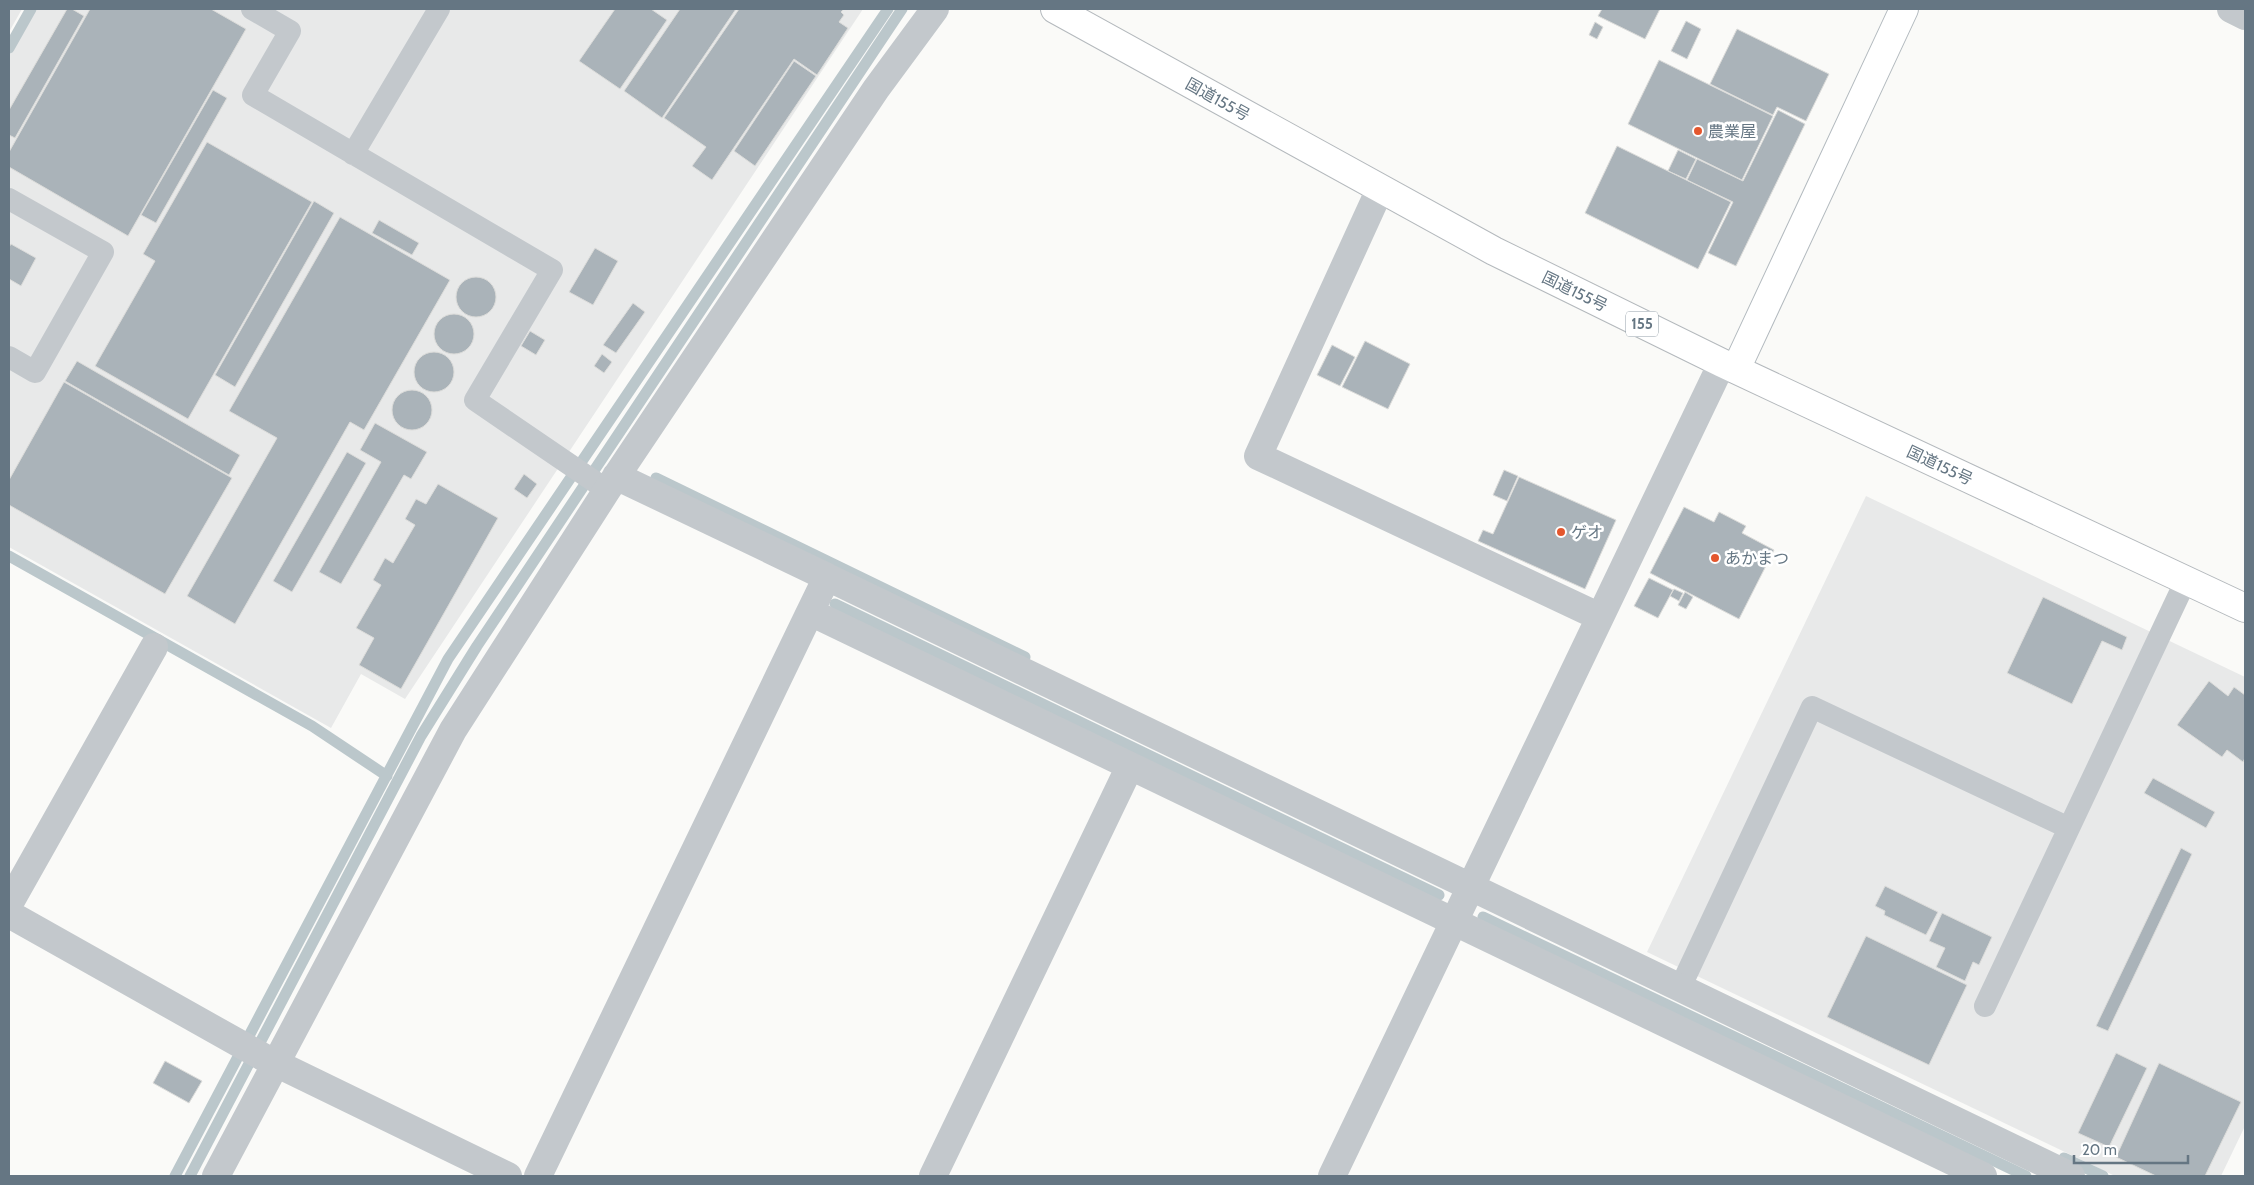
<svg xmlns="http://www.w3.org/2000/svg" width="2254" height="1185" viewBox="0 0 2254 1185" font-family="Cabin,'Noto Sans JP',sans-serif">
<rect width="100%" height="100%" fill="#fafaf8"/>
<path fill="#e8e9e9" d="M9 9H22L9 32Z
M34 9H863L405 699 361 674 331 728 9 547V53Z
M1866 496 2245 677V1126L2221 1176H2115L1647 952Z"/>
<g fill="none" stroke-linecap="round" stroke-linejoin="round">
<path stroke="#bbc7cb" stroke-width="11" d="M9 48 31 9
M656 478 1025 657
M9 556 312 726 387 776
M835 604 1439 895
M1483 917 2026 1176
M2064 1158 2103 1176
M175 1176 448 659 888 9
M190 1176 421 736 477 646 902 9"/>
</g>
<path fill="#aab3b9" stroke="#dcdcda" d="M67 9H72L84 16 15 138 9 135V110Z
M90 9H211L246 29 128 236 9 167V152Z
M615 9H651L667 20 620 89 579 61Z
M680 9H736L662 118 624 91Z
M739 9H844L841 12 844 15 839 22 848 28 817 75 794 59 712 180 692 166 706 147 664 118Z
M1602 9H1660L1645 39 1598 16Z
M1686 21 1701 29 1687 59 1671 51Z
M1595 22 1603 27 1597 39 1589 35Z
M1737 29 1829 74 1806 121 1777 107 1773 115 1710 84Z
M1659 60 1773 116 1742 180 1628 124Z
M794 61 816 76 755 166 734 151Z
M213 90 227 98 156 223 141 215Z
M1778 110 1805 124 1736 266 1708 253 1733 202 1687 180 1697 159 1743 181Z
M207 142 312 202 188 419 95 366 155 261 143 254Z
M1617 146 1731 202 1698 269 1585 213Z
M1678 150 1696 159 1686 179 1668 171Z
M314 201 334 213 235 387 215 375Z
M340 217 450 280 364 430 350 422 235 624 187 596 277 438 229 411Z
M379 220 419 243 412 255 372 233Z
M11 244 36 258 21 286 9 279V247Z
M595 248 618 261 593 305 569 292Z
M456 297a20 20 0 1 1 40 0a20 20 0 1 1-40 0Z
M633 303 645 312 616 353 603 345Z
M434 334a20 20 0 1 1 40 0a20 20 0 1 1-40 0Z
M530 331 545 340 536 355 521 346Z
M1365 341 1410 364 1388 409 1342 387Z
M1332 345 1355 357 1340 386 1317 375Z
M414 372a20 20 0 1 1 40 0a20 20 0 1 1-40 0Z
M602 354 612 362 604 373 594 366Z
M77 361 240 455 229 475 65 381Z
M64 382 232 478 165 594 9 505V480Z
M392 410a20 20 0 1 1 40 0a20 20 0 1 1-40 0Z
M375 423 427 452 411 479 404 475 341 584 319 572 381 462 360 450Z
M347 452 366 463 292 592 273 581Z
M1504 470 1518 476 1507 501 1493 495Z
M524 474 537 484 527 498 514 489Z
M1519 477 1616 520 1585 589 1478 541 1483 530 1493 534Z
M438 484 498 518 401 689 359 665 374 638 356 628 381 585 373 580 385 558 393 563 415 525 405 519 416 499 426 504Z
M1684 507 1714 522 1719 512 1746 526 1742 533 1774 550 1739 619 1650 573Z
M1649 578 1673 590 1658 618 1634 606Z
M1674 589 1683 593 1679 601 1670 596Z
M1685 592 1693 597 1686 609 1678 605Z
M2043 597 2127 637 2122 650 2102 641 2072 704 2007 673Z
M2209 681 2228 696 2234 687 2245 695V758L2243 762 2227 750 2222 757 2177 725Z
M2153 778 2215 812 2206 828 2144 793Z
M2181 848 2192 854 2108 1031 2096 1026Z
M1885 886 1938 912 1926 935 1884 915 1885 911 1875 906Z
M1942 913 1992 937 1979 965 1973 962 1965 981 1936 967 1945 948 1929 941Z
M1866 936 1967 985 1929 1065 1827 1017Z
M2116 1053 2147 1068 2109 1147 2078 1133Z
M165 1061 202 1081 189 1103 153 1083Z
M2159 1063 2241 1102 2205 1176H2156L2116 1157Z"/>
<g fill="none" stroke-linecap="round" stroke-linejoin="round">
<defs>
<path id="secondary" d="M1736 369 1904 9"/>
<path id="highway" d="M1055 9 1494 251 1722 363 2245 608"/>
</defs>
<use href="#secondary" stroke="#b3babf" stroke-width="30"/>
<use href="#highway" stroke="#b4b9bd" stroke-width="30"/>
<path stroke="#c3c8cc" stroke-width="22" d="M252 9 290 31 253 95 552 270 475 400 607 490
M353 154 439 9
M9 199 103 252 35 372 9 357
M1680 988 1812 707 2069 828
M1985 1006 2186 580"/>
<path stroke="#c3c8cc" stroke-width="28" d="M2231 9 2245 16
M1380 189 1258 456 1600 617
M616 476 827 577
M810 612 827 577 2071 1176
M9 904 154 647
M9 914 265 1058 508 1176
M216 1176 453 730 607 490 876 89 935 9
M538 1176 810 612 1983 1176
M933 1176 1130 766
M1332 1176 1722 363"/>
<use href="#secondary" stroke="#fff" stroke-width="28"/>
<use href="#highway" stroke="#fff" stroke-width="28"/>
</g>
<g fill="#e4572e" stroke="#fff" stroke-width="2">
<circle cx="1698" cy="131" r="5"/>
<circle cx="1561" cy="532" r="5"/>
<circle cx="1715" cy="558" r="5"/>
</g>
<g text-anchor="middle" stroke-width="5" stroke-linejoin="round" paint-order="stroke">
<rect fill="#fff" stroke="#939fa8" stroke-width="1" x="1626" y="311.5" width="32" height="25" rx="4"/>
<g font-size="15" font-weight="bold" fill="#657683">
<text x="1642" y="329">155</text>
</g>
<g font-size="16" fill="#657683" stroke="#fff">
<text transform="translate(1218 99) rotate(29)" y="6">国道155号</text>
<text transform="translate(1575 291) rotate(26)" y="6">国道155号</text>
<text transform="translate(1940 465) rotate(25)" y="6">国道155号</text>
</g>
<g font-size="16" fill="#657683" stroke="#fff" text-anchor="start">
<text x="1708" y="137">農業屋</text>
<text x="1571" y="538">ゲオ</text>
<text x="1725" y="564">あかまつ</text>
</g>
</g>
<rect width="2254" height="1185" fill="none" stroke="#657683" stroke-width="20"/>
<path d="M2074 1155v8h114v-8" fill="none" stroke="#657683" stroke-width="2.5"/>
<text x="2082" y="1155" font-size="15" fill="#657683" stroke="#ffffff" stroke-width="4" paint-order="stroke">20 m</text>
</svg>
